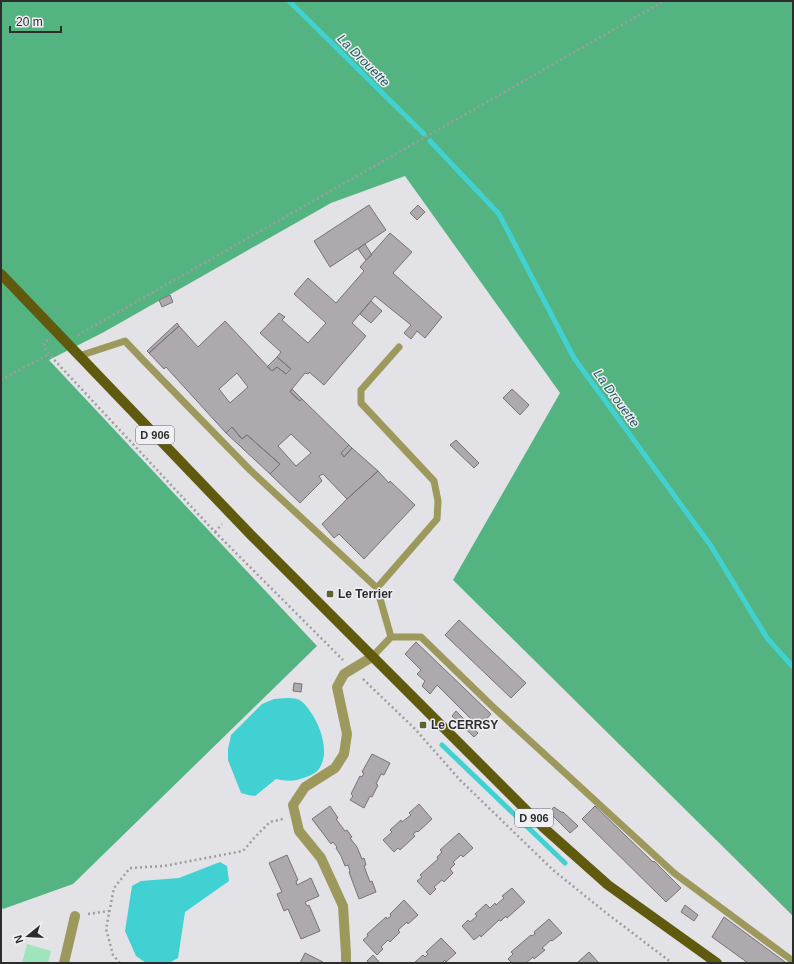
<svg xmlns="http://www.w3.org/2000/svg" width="794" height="964" viewBox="0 0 794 964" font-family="Arial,sans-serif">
<rect width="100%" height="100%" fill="#e3e2e6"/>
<path fill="#9fe4bb" d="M27 944 51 951 48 963H22Z"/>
<path fill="#54b481" d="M1 1H793V920L792 915 453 580 560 393 405 176 331 203 104 332 49 360 317 646 73 884 3 909 1 907Z"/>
<path fill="#41d1d2" d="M287 698C290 698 294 698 297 699 302 700 309 709 312 714 321 728 330 753 319 769 317 772 313 774 309 776 297 781 289 782 276 779L255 796 248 795 241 793 228 760V749L231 735 262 704 274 699Z
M220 862 227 866 229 881 185 912 178 958 169 963H146L136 956 125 931 132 886 141 881 179 878Z"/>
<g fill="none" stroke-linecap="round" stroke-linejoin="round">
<path stroke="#41d1d2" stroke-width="5" d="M289 1 424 134
M430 141 499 214 574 358 711 546 767 638 793 667
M442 745 565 863"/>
</g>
<path fill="#ada9ac" stroke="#777376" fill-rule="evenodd" d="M369 205 386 230 330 267 314 241Z
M418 205 425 212 417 220 410 213Z
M390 233 412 252 393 273 442 317 425 338 417 331 411 339 404 333 411 325 375 296 352 323 366 336 324 385 309 372 308 374 305 373 292 389 290 392 300 401 302 399 349 445 341 453 344 457 352 448 378 471 347 499 323 474 319 476 322 481 300 503 270 474 280 464 247 435 242 439 232 427 226 433 166 367 164 369 149 353 179 326 198 347 225 321 272 371 277 367 286 374 291 369 277 357 281 352 260 333 279 313 285 317 282 320 308 343 326 323 294 294 308 278 336 303 364 271 360 267ZM237 373 248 387 230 403 219 389ZM291 434 311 453 296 466 278 446Z
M365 244 372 255 366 260 358 249Z
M170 295 173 302 162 307 159 300Z
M371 301 382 311 371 323 360 314Z
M177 323 179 326 149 353 147 351Z
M277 357 291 369 286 374 277 367 272 371 267 367Z
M292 389 302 399 300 401 290 392Z
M512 389 529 405 520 415 503 398Z
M232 427 242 439 247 435 280 464 270 474 226 433Z
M456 440 479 463 474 468 450 445Z
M349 445 352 448 344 457 341 453Z
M378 471 389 483 390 481 415 505 364 559 339 534 334 538 322 524 347 499Z
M459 620 526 683 511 698 445 635Z
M416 642 491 714 479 727 437 685 430 694 422 686 425 681 417 674 421 670 405 654Z
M294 683 302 684 301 692 293 691Z
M456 711 478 733 474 737 452 716Z
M372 754 390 763 384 775 381 774 376 784 378 785 372 797 370 796 364 808 350 800 353 796 351 794 360 776 362 777 364 773 362 772Z
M419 804 432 819 418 832 417 831 413 834 415 836 400 850 398 848 394 852 383 840 392 832 390 830 401 820 402 822 411 815 409 813Z
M330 806 338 818 336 819 345 831 347 830 352 837 350 838 357 847 362 859 364 858 366 865 364 866 370 882 372 881 376 892 359 899 349 872 350 871 348 865 345 866 341 856 336 848 337 847 333 842 331 844 312 819Z
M595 806 653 862 654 861 681 888 666 902 582 819Z
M554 807 561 812H563L578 826 570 833 549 812Z
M459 833 473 848 463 857 461 855 453 862 455 864 450 869 453 873 444 882 442 880 434 887 436 889 430 895 417 881 422 877 420 875 438 859 437 857 442 852 440 850Z
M287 855 298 880 296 881 297 885 311 878 319 896 305 902 307 906 309 905 320 931 301 939 288 909 284 911 277 894 282 892 269 863Z
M512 888 525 902 507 918 506 916 501 921 499 920 481 937 480 935 474 940 462 926 468 920 470 922 477 916 475 914 486 904 490 908 495 903 496 905 504 898 502 896Z
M404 900 418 915 408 924 407 922 398 930 400 932 390 942 388 940 381 947 383 949 377 955 363 940 368 936 367 934 386 917 387 919 391 916 390 914Z
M685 905 698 915 694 921 681 912Z
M724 917 785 962 784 963H748L712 937Z
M549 919 562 933 552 941 551 940 542 948 545 950 534 959 533 957 526 963H512L508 959 513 954 511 952 531 935 532 936 535 934 534 932Z
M441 938 456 953 446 962 445 960 442 963H414L423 955 425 957 428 954 426 952Z
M589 952 599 963H577Z
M305 953 323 962V963H300Z
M373 955 380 963H370L367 961Z"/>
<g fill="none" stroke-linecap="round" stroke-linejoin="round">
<path stroke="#9d9d9f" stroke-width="2.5" stroke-dasharray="2 3" stroke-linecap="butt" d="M78 335 664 1
M48 340 44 344 46 351 215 532 343 660
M1 380 49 354
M215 532 222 524
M363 679 415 729 460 780 553 870 605 912 672 963
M88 914 109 911
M120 963 113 955 106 929 114 888 130 868 164 866 243 851 255 837 270 822 283 819"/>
<path stroke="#9d995d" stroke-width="7" d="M79 356 125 341 142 359 250 470 377 588 391 637
M377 588 437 519 438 501 434 481 361 403V390L399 347
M372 657 391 637H421L492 706 674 873 793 961"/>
<path stroke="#9d995d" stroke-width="10" d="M64 963 75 916
M346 963V954L343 906 321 858 299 831 293 805 305 787 335 768 344 754 347 734 337 687 344 674 372 657"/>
<path stroke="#5f5a0e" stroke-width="10" d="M1 274 251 535 544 828 608 885 717 963"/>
</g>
<g fill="#5f612e" stroke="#f0eff4" stroke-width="1.5">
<rect x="326" y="590" width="8" height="8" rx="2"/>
<rect x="419" y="721" width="8" height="8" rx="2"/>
</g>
<g text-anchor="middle" stroke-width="3" stroke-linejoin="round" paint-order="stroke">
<g fill="#f0eff4" stroke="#676669" stroke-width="1">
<rect x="136" y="426" width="38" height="18" rx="3"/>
<rect x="515" y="809" width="38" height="18" rx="3"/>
</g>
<g font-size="11" font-weight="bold" fill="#2c2c2d">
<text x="155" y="439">D 906</text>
<text x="534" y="822">D 906</text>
</g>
<g font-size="12" font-weight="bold" fill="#2c2c2d" stroke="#f0eff4" text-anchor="start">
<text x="338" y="598">Le Terrier</text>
<text x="431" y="729">Le CERRSY</text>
</g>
<g font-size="13" font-style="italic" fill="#1c5757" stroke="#f0eff4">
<text transform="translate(364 60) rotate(45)" y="5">La Drouette</text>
<text transform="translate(617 398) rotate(54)" y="5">La Drouette</text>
</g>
</g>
<rect width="794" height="964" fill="none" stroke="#2c2c2d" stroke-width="4"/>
<g transform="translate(28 936) rotate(252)" stroke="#f0eff4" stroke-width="3" paint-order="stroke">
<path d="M0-3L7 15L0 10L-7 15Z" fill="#2c2c2d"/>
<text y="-6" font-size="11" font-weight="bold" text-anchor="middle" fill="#2c2c2d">N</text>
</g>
<path d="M10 26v6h51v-6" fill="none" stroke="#2c2c2d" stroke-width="2"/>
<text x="16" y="26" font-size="12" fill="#2c2c2d" stroke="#f0eff4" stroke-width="3" paint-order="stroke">20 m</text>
</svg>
